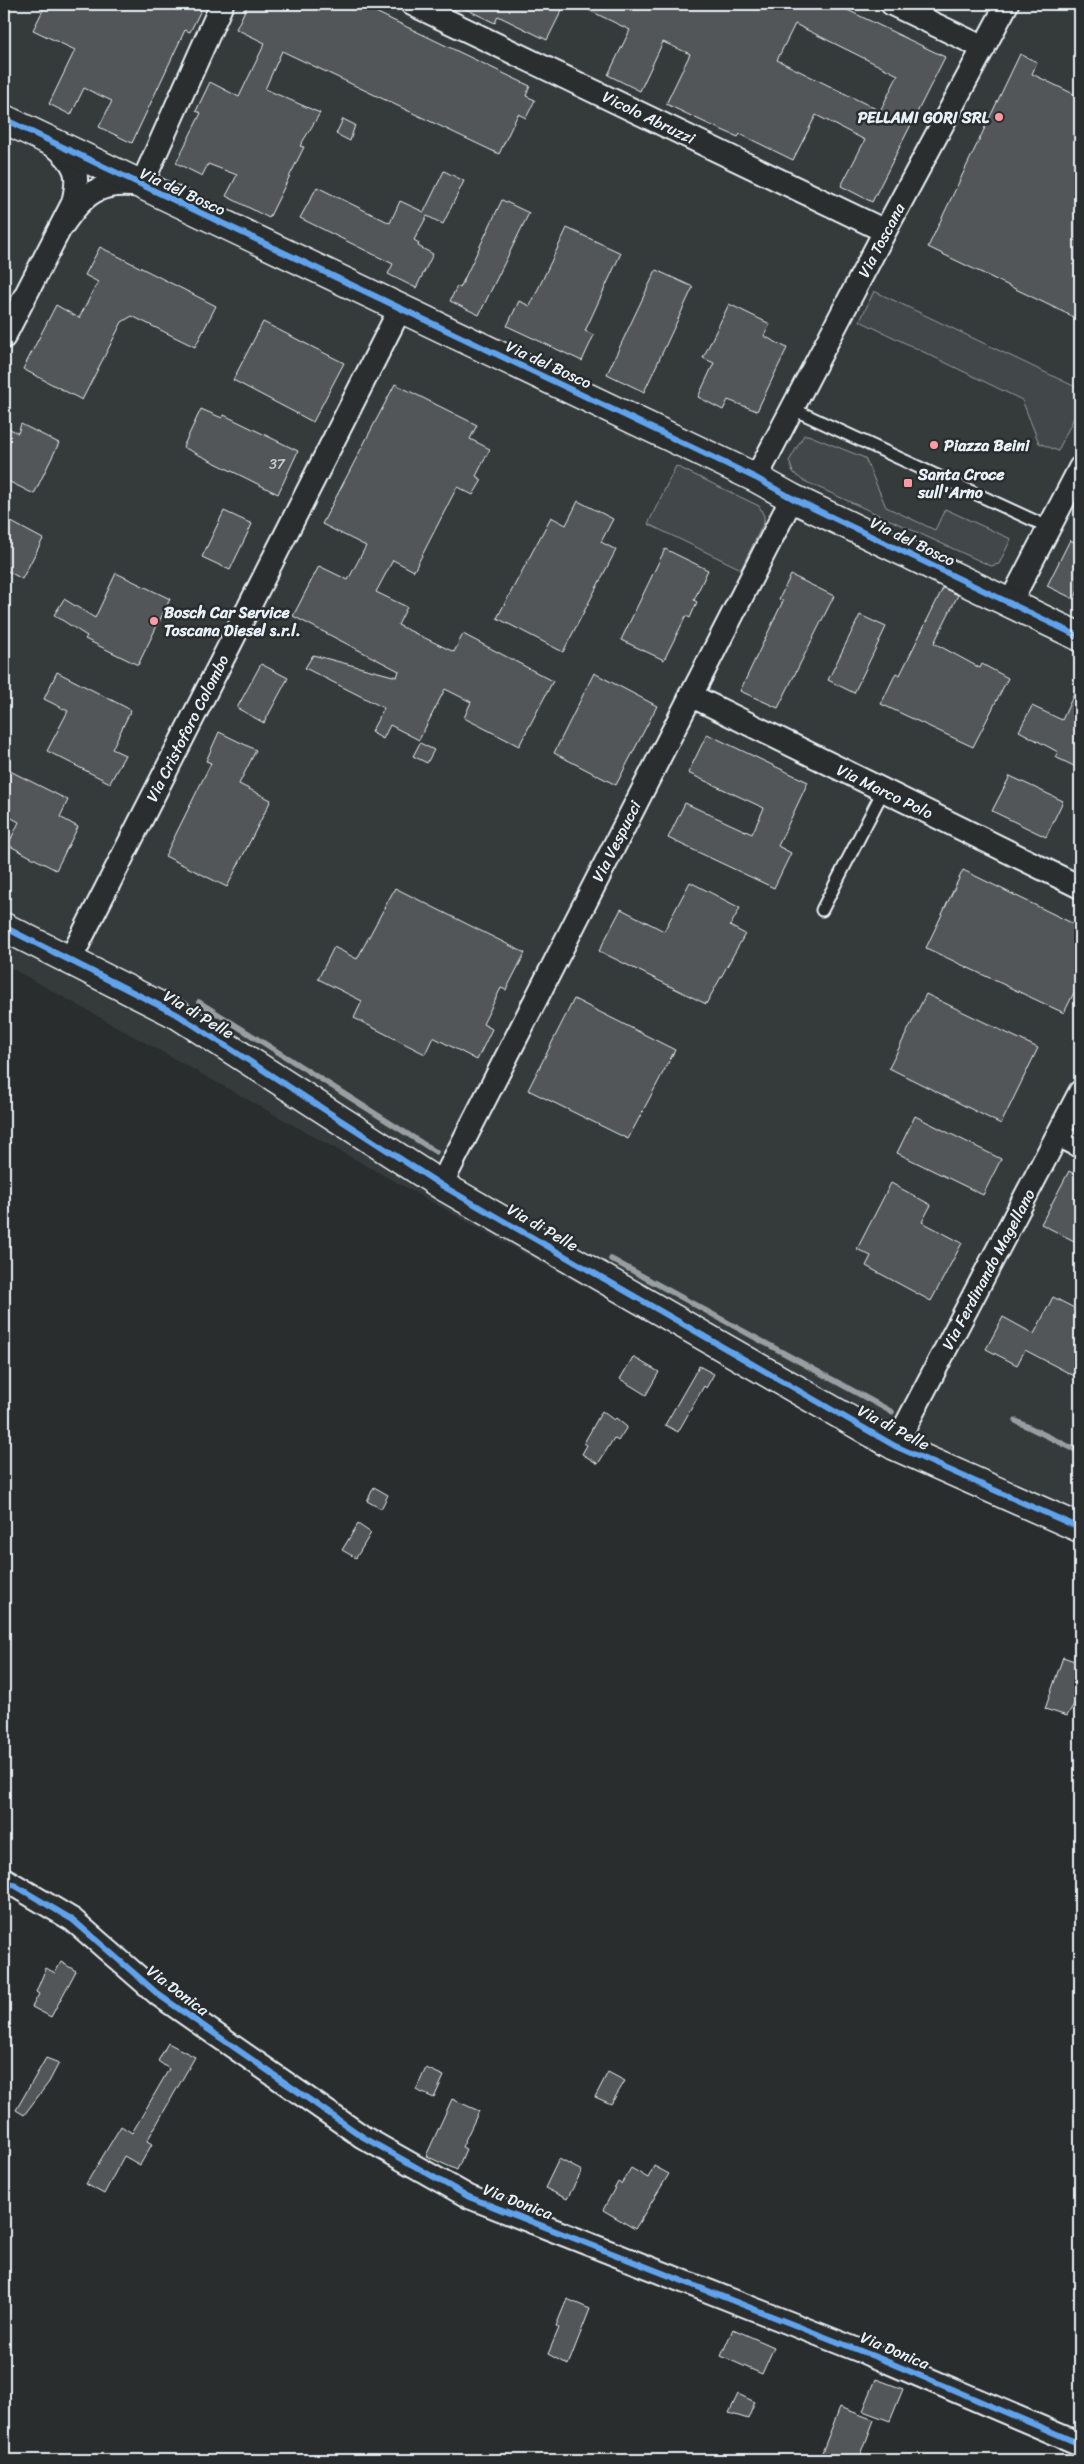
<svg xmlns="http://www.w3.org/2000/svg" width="1084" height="2464" viewBox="0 0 1084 2464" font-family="Sriracha,sans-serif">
<rect width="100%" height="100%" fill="#2a2d2e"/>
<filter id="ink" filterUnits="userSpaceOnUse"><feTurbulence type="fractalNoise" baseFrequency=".02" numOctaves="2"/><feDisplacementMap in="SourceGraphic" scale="10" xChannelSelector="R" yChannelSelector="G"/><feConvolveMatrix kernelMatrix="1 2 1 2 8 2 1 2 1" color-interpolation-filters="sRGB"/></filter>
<g filter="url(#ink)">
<path fill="#363a3b" d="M4 4H1080V1538L894 1459 4 964Z"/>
<path fill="#424648" stroke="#959ca0" d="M874 291 1080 389V405L1058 451 1039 443 1022 400 860 321Z
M804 435H808L865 458 886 507 935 530 945 509 1011 539 999 564 991 566 802 480 793 472 789 461Z
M676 466 759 506 764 516V522L741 569 648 524Z"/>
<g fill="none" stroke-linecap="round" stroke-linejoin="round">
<path stroke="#989fa3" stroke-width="5.5" d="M199 1002 436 1152
M611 1259 892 1412
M1016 1421 1080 1452"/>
</g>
<path fill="#535759" stroke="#e8f1f8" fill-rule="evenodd" d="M46 4H204L190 32 185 30 132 143 99 127 112 101 84 88 71 115 49 104 75 50 33 30Z
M248 4H359L530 86 526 96 535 100 526 118 518 114 499 154 282 51 265 89 320 113 300 146 304 147 269 218 226 196 237 175 208 164 202 176 176 163 201 113 196 111 210 82 239 97 265 43 236 29Z
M455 4H565L547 40 498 16 495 23Z
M576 4H835L945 57 872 202 841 186 865 140 816 115 793 160 740 134 738 137 706 123 666 104 690 54 663 42 640 91 608 75 630 30ZM795 24 898 75 880 111 777 60Z
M1020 54 1037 62 1032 74 1080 97V320L928 247Z
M343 119 355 125 350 141 336 134Z
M444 171 464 181 443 224 427 216 414 240 419 243 418 246 433 254 416 288 388 274 393 264 300 218 317 187 390 223 400 201 424 212Z
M502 200 529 213 479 315 450 301 457 286 460 288Z
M567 228 621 253 585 331 594 335 582 361 507 326 519 301 530 306Z
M100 247 216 306 195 347 132 316 122 322 82 400 23 369 56 305 79 318 98 282 85 275Z
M656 270 693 287 644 392 607 374Z
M729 304 770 324 764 336 787 348 757 411 728 400 723 410 698 397 714 363 703 358Z
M263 322 344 363 313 422 233 380Z
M395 384 477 425 470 439 490 449 476 476 482 480 473 495 457 487 414 571 393 560 376 592 407 607 398 625 454 652 463 634 553 681 519 746 464 718 471 702 445 689 419 740 390 725 383 739 371 732 384 708 305 668 313 655 397 677 399 671 293 616 319 566 348 580 366 546 322 524Z
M201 409 222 418 224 415 298 451 278 494 183 447Z
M21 424 59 443 34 494 4 479V426L18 433Z
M578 501 613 519 601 542 616 550 563 652 497 618 551 517 566 525Z
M224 511 252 524 230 570 202 557Z
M4 518 43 539 22 579 4 569Z
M1070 540 1080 545V587L1074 599 1047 586Z
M665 549 708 570 694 600 697 602 690 618 686 616 664 660 621 640Z
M116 573 170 599 138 665 85 639 87 636 54 615 64 599 95 618Z
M791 575 834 596 778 708 740 691 783 601 779 599Z
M943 588 958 595 934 643 980 668 982 664 1008 678 973 747 881 704 896 673 900 675Z
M860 615 886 627 854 693 828 680Z
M261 664 288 678 264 723 237 708Z
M57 672 131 710 112 749 125 755 110 783 47 751 68 711 44 699Z
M594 673 657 706 616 785 554 753Z
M1080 681V753L1074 766 1055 757 1058 752 1019 731 1032 706 1062 720Z
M219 732 256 750 239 784 271 800 227 887 165 856 211 763 206 761Z
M707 734 808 782 778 846 791 853 774 888 668 838 685 803 752 834 764 808 688 773Z
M420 743 434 750 427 763 413 756Z
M4 768 68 800 60 817 78 827 56 870 8 845 19 822 4 814Z
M1010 776 1063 801 1046 837 992 811Z
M963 870 1080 927V980L1064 1013 926 948Z
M690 882 740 908 730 926 745 934 706 1004 599 951 621 909 664 931Z
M395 888 525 953 506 990 501 988 483 1024 492 1029 477 1060 433 1037 425 1054 354 1018 362 1001 318 979 334 947 357 959Z
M926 994 1038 1048 1001 1124 889 1068Z
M574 999 675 1050 628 1139 528 1090Z
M915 1116 1001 1159 983 1195 897 1153Z
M1069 1171 1080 1177V1244L1041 1224Z
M891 1183 931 1205 922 1222 962 1243 931 1301 866 1266 871 1256 857 1249Z
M1053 1297 1080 1311V1379L1025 1350 1017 1365 986 1349 1003 1317 1034 1334Z
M633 1357 659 1372 646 1395 620 1379Z
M699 1366 714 1374 706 1388 704 1386 678 1432 665 1425Z
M602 1411 614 1420 616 1418 627 1427 618 1441 614 1438 598 1464 582 1454 587 1445 584 1443Z
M374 1487 388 1495 381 1509 367 1501Z
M358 1524 371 1533 356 1558 342 1550Z
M1063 1657 1080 1663V1694L1067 1716 1045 1709Z
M61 1962 76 1971 51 2017 32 2007 39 1994 36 1992 46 1968 55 1973Z
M168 2043 195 2057 147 2141 152 2144 140 2165 124 2156 104 2194 86 2184 121 2126 132 2133 169 2069 158 2061Z
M46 2058 59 2063 49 2082 24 2115 16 2110Z
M426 2068 444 2076 434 2098 416 2090Z
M608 2072 625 2081 611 2104 595 2097Z
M452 2099 479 2111 462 2147 466 2149 457 2170 426 2156Z
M559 2159 582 2171 567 2199 545 2188Z
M654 2166 669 2174 635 2229 603 2210 618 2182 621 2184 631 2168 648 2178Z
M567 2299 590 2309 568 2365 548 2354 559 2328 556 2326Z
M733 2329 774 2347 762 2374 721 2356Z
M876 2379 903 2389 890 2421 863 2411Z
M738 2394 755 2402 748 2419 729 2413Z
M840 2407 874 2420 859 2460H835L821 2455Z"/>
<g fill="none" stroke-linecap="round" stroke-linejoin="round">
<defs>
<path id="lane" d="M793 409 1050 528
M822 910 883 791"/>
<path id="street" d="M412 4 885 231
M892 4 984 48
M62 226C84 193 100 180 141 186L222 4
M4 337 73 203C80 174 77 165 55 146
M756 478 885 231 1007 4
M1010 603 1080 468
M690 695 1080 887
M70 960 400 309
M1058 1135 1080 1146
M441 1185 792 498
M895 1446 1080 1092
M4 1879 73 1920 159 1995 363 2137 469 2197 881 2359 1080 2444"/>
<path id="secondary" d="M4 119 756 478 792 498 1080 637
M4 927 178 1015 441 1185 895 1446 1080 1528"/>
</defs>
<use href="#lane" stroke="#e8f1f8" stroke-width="15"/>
<use href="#street" stroke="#e8f1f8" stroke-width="26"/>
<use href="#secondary" stroke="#e8f1f8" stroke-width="31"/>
<use href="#lane" stroke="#2a2d2e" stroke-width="11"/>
<use href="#street" stroke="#2a2d2e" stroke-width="22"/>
<use href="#secondary" stroke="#2a2d2e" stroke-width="28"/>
<defs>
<path id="cycleway" d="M4 119 756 478 792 498 1080 637
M4 927 178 1015 441 1185 895 1446 1080 1528
M4 1879 73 1920 159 1995 363 2137 469 2197 881 2359 1080 2444"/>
</defs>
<use href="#cycleway" stroke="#2a2d2e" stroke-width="9"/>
<use href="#cycleway" stroke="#60a3ed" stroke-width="6"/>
</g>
</g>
<g fill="#ff9aa2" stroke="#2a2d2e" stroke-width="2">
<circle cx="999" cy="117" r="5"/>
<circle cx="934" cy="445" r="5"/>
<rect x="903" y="478" width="10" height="10" rx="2.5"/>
<circle cx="154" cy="621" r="5"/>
</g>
<g text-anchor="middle" stroke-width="5" stroke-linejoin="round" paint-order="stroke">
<g font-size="14" fill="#c3cad0">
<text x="277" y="469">37</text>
</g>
<g font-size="16" fill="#e8f1f8" stroke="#2a2d2e">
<text transform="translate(649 117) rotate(26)" y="6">Vicolo Abruzzi</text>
<text transform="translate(183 191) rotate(25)" y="6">Via del Bosco</text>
<text transform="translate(881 240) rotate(-62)" y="6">Via Toscana</text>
<text transform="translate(549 364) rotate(25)" y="6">Via del Bosco</text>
<text transform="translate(913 541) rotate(26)" y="6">Via del Bosco</text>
<text transform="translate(187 728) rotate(-63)" y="6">Via Cristoforo Colombo</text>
<text transform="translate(885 791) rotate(26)" y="6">Via Marco Polo</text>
<text transform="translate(616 841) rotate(-63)" y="6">Via Vespucci</text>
<text transform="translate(199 1014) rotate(31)" y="6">Via di Pelle</text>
<text transform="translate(543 1227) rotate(30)" y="6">Via di Pelle</text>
<text transform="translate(988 1269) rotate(-62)" y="6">Via Ferdinando Magellano</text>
<text transform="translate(894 1427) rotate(28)" y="6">Via di Pelle</text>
<text transform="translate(178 1990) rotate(37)" y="6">Via Donica</text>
<text transform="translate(518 2201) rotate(21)" y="6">Via Donica</text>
<text transform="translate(895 2350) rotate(23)" y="6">Via Donica</text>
</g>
<g font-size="16" font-weight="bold" fill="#e8f1f8" stroke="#2a2d2e" text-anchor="start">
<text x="989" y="123" text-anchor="end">PELLAMI GORI SRL</text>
<text x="944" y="451">Piazza Beini</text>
<text x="918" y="480">Santa Croce<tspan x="918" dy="18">sull'Arno</tspan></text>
<text x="164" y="618">Bosch Car Service<tspan x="164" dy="18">Toscana Diesel s.r.l.</tspan></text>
</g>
</g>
<rect width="1084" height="2464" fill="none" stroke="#2a2d2e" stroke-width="20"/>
<rect x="10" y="10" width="1064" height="2444" fill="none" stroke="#e8f1f8" stroke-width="2" filter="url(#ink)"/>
</svg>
